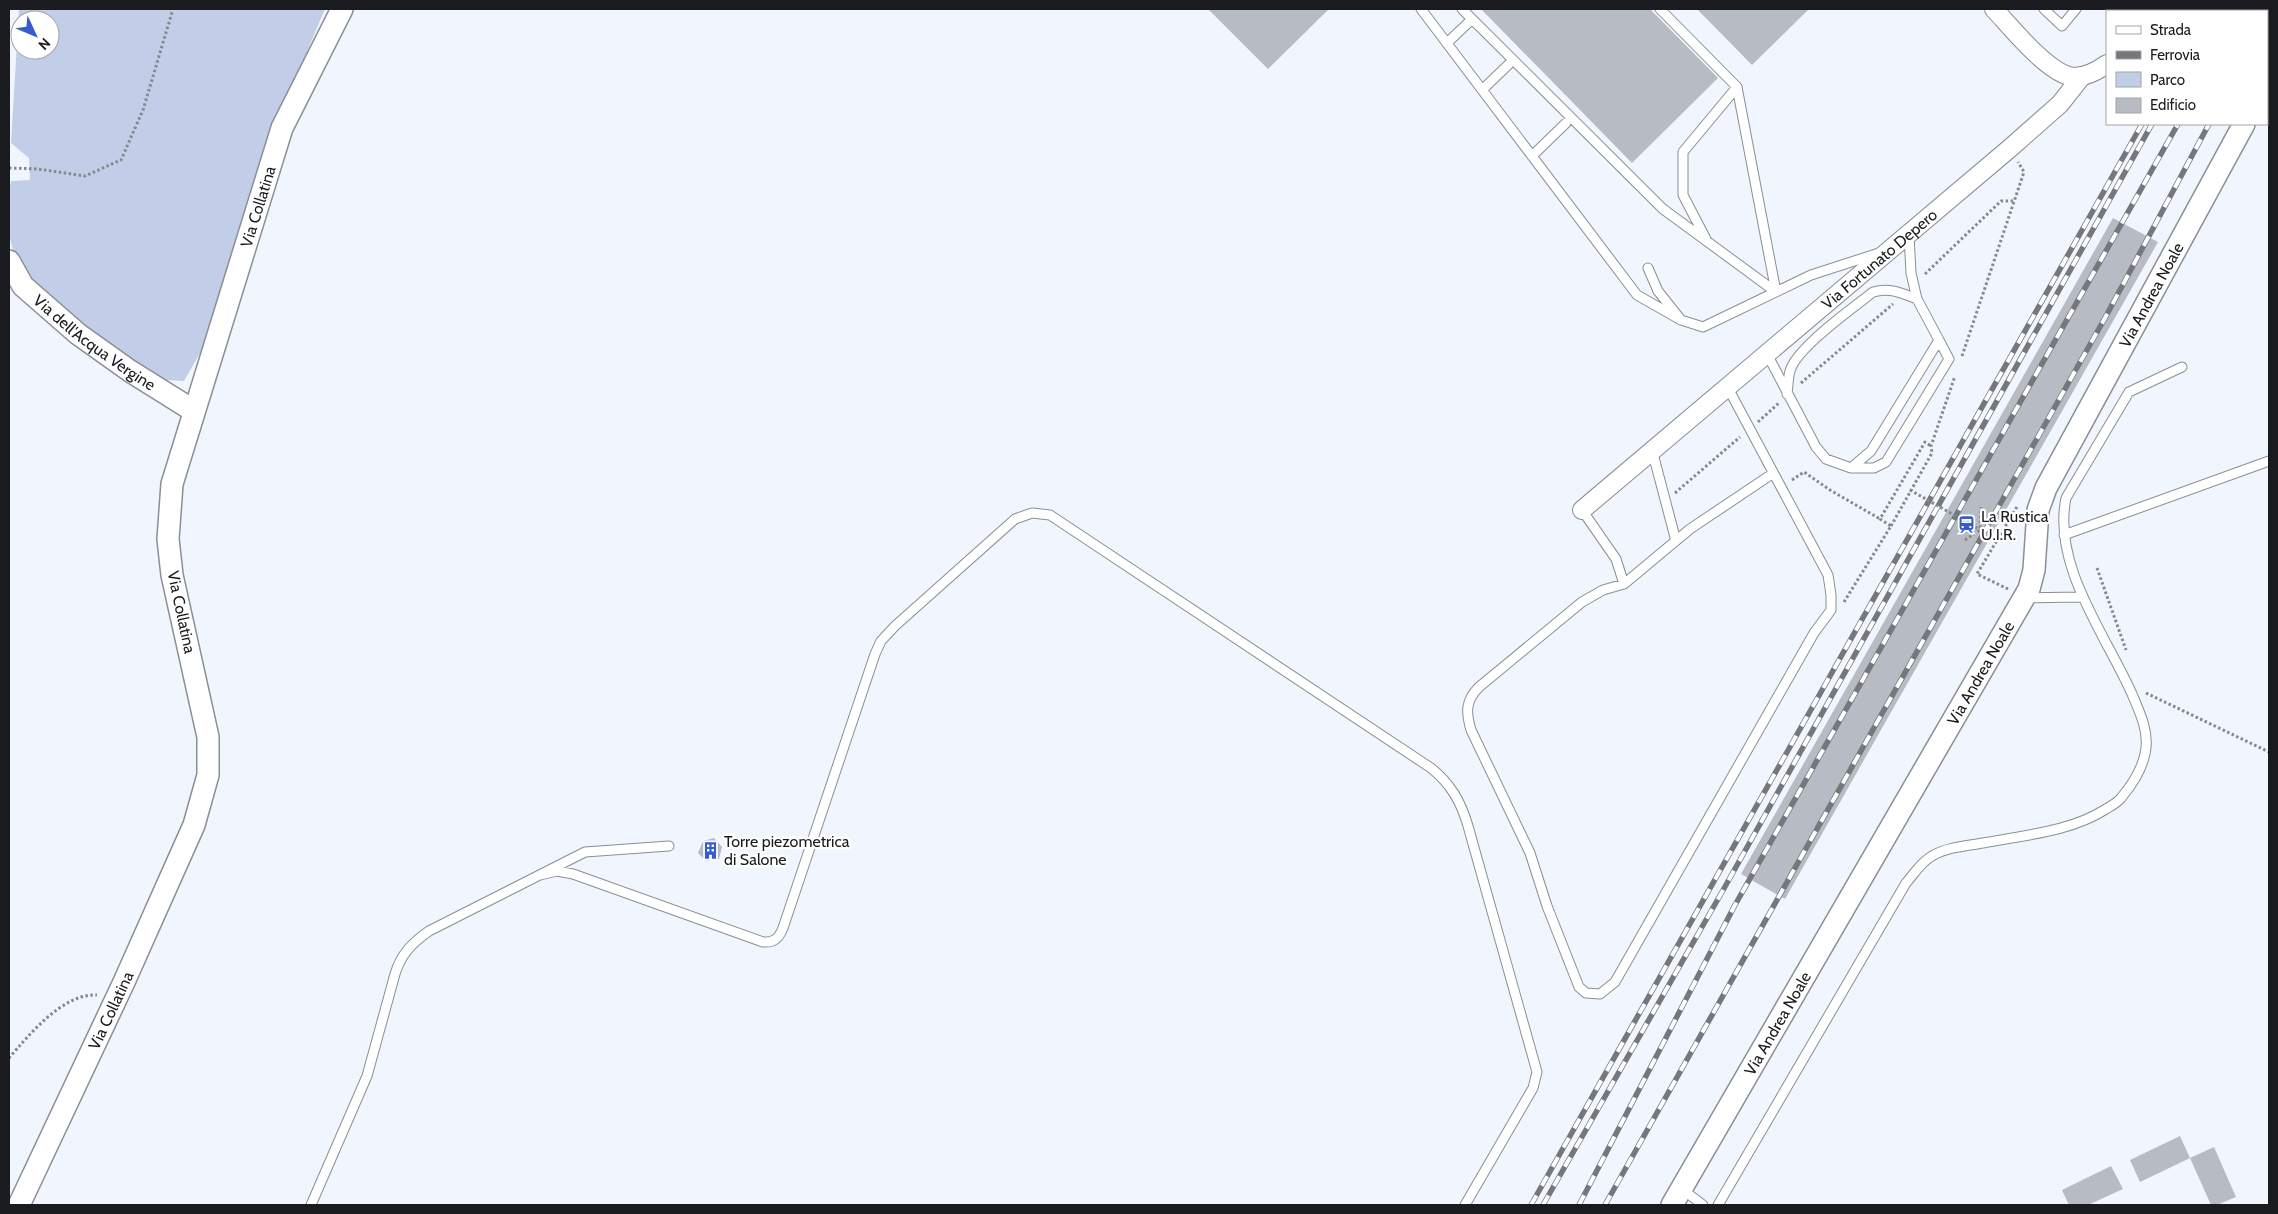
<svg xmlns="http://www.w3.org/2000/svg" width="2278" height="1214" viewBox="0 0 2278 1214" font-family="Cabin,sans-serif">
<rect width="100%" height="100%" fill="#f1f5fe"/>
<path fill="#c2cee8" fill-rule="evenodd" d="M19 9H325L273 132 211 334 184 381 162 380C134 361 107 341 80 322 61 308 38 294 25 274 7 250 4 210 11 181L30 180 29 158 11 143ZM20 20H50V50H20Z"/>
<path fill="#b7bbc3" d="M1208 9H1329L1268 69Z
M1481 9H1650L1718 78 1632 163Z
M1697 9H1809L1752 65Z
M2113 218 2158 242 1785 899 1741 874Z
M714 838 722 847 719 859 706 861 698 853 703 841Z
M2180 1136 2190 1158 2140 1182 2130 1160Z
M2214 1147 2236 1197 2217 1205H2211L2190 1158Z
M2111 1166 2123 1189 2088 1205H2069L2062 1190Z"/>
<g fill="none" stroke-linecap="round" stroke-linejoin="round">
<defs>
<path id="service" d="M1421 9 1637 295 1681 320
M1462 9 1663 209 1776 292 1737 87 1660 9
M2044 9 2062 26 2076 9
M1447 43 1468 23
M1482 90 1509 64
M1532 156 1566 123
M1706 239 1683 195V152L1737 87
M1648 268 1658 291 1681 320 1703 327 1811 275 1879 253
M1767 354 1816 447 1826 459 1851 468 1871 451 1939 340 1917 299 1911 273 1909 235
M1728 388 1828 575 1831 595V610L1814 633 1615 982 1600 994 1586 993 1579 987 1547 906 1530 853 1471 730C1466 713 1465 701 1479 687L1582 602 1603 590 1624 584 1690 529 1772 474
M1787 394C1788 387 1788 378 1790 371 1796 348 1853 308 1873 292 1889 287 1902 293 1917 299
M1652 450 1676 541
M1851 468H1874L1886 462 1949 359 1939 340
M1582 510 1616 559 1624 584
M2064 535 2269 461
M2024 598 2081 597
M540 875 557 871 573 874 763 942C774 943 779 938 783 928L875 654 881 641 895 626 1015 519 1032 513 1050 515 1431 768C1451 784 1461 802 1468 826L1537 1072 1533 1088 1465 1205
M1682 1189 1703 1205
M311 1205 367 1076 395 974C401 954 412 943 429 931L585 852 669 846
M1718 1205 1906 883C1914 874 1921 862 1932 856 1947 847 1966 846 1983 843 2024 835 2070 832 2106 809 2111 806 2117 803 2121 798 2132 785 2144 766 2146 748 2148 728 2139 711 2132 694 2106 635 2052 566 2066 498L2129 392 2182 367"/>
<g id="minor">
<path d="M1994 9C2011 27 2049 75 2074 77 2086 77 2097 71 2107 64"/>
<path d="M2149 11 2150 9"/>
<path id="s1" d="M1582 510 2009 149 2060 104 2082 76"/>
</g>
<g id="tertiary">
<path d="M2267 82 2269 77"/>
<path id="s2" d="M9 261 23 286 78 334 130 371 194 411"/>
<path id="s3" d="M19 1205 124 982 194 825 208 775V737L172 575 168 539 172 484 282 128 342 9"/>
<path id="s4" d="M1672 1205 2029 589 2034 570 2038 510 2046 488 2244 124"/>
</g>
</defs>
<use href="#service" stroke="#8a8e95" stroke-width="11"/>
<use href="#minor" stroke="#8a8e95" stroke-width="20"/>
<use href="#tertiary" stroke="#8a8e95" stroke-width="24"/>
<path stroke="#85888e" stroke-width="3" stroke-dasharray="2.5 2.5" stroke-linecap="butt" d="M9 168 38 169 85 176 121 160 143 110 173 9
M1925 274 2001 201H2015
M1962 356 2024 172 2018 162
M1801 383 1893 304
M1758 422 1780 402
M1792 480 1804 472 1830 490 1880 519
M1675 493 1740 437
M1891 526 1932 453 1931 446 1955 376
M1965 540 1980 530 1981 507
M2097 568 2126 650
M2008 589 1977 574 2018 505
M1844 602 1891 526 1880 519 1925 442 1931 446
M2146 693 2269 752
M9 1058C29 1035 63 993 97 995"/>
<use href="#service" stroke="#fff" stroke-width="9"/>
<use href="#minor" stroke="#fff" stroke-width="18"/>
<use href="#tertiary" stroke="#fff" stroke-width="21"/>
<defs>
<path id="rail" d="M2205 11 2207 9
M2216 11 2217 9
M2241 11 2243 9
M2267 12 2269 9
M1531 1205 2142 124
M1543 1205 1722 892 2152 124
M1579 1205 1735 905 2178 124
M1605 1205 2105 318 2209 124"/>
</defs>
<use href="#rail" stroke="#74777c" stroke-width="5.5"/>
<use href="#rail" stroke="#fff" stroke-width="4" stroke-dasharray="11" stroke-linecap="butt"/>
<path stroke="#85888e" stroke-width="3" stroke-dasharray="2.5 2.5" stroke-linecap="butt" d="M1910 490 1998 540"/>
</g>
<defs>
<symbol id="station-bare" viewBox="-9 -9 18 18"><path d="M-3-6H3Q5-6 5-4V2Q5 4 3 4L4.5 6H3L1.5 4h-3L-3 6H-4.5L-3 4Q-5 4-5 2V-4Q-5-6-3-6ZM-3.5-4v3h7v-3ZM-3.5 1v1.5H-2V1ZM2 1v1.5H3.5V1Z" fill="#355bcc" stroke="#fff" stroke-width="2.5" paint-order="stroke"/></symbol>
<symbol id="building-bare" viewBox="-9 -9 18 18"><path d="M-4-6H4V6H1V3H-1V6H-4ZM-2.5-4.3h1.7v1.8h-1.7ZM.8-4.3h1.7v1.8H.8ZM-2.5-1h1.7V.8h-1.7ZM.8-1h1.7V.8H.8Z" fill="#355bcc" stroke="#fff" stroke-width="2.5" paint-order="stroke"/></symbol>
</defs>
<g fill-rule="evenodd">
<use href="#station-bare" x="1954" y="512" width="25" height="25"/>
<use href="#building-bare" x="698" y="838" width="25" height="25"/>
</g>
<g text-anchor="middle" stroke-width="4.5" stroke-linejoin="round" paint-order="stroke">
<g font-size="16" fill="#1a1b1e" stroke="#fff">
<text dy="6" stroke="none"><textPath href="#s3" startOffset="1056">Via Collatina</textPath></text>
<text dy="6" stroke="none"><textPath href="#s1" startOffset="389">Via Fortunato Depero</textPath></text>
<text dy="6" stroke="none"><textPath href="#s4" startOffset="1035">Via Andrea Noale</textPath></text>
<text dy="6" stroke="none"><textPath href="#s2" startOffset="120">Via dell'Acqua Vergine</textPath></text>
<text transform="translate(182 612) rotate(78)" y="6">Via Collatina</text>
<text dy="6" stroke="none"><textPath href="#s4" startOffset="615">Via Andrea Noale</textPath></text>
<text dy="6" stroke="none"><textPath href="#s3" startOffset="215">Via Collatina</textPath></text>
<text dy="6" stroke="none"><textPath href="#s4" startOffset="210">Via Andrea Noale</textPath></text>
</g>
<g font-size="16" fill="#1a1b1e" stroke="#fff" text-anchor="start">
<text x="1981" y="522">La Rustica<tspan x="1981" dy="18">U.I.R.</tspan></text>
<text x="724" y="847">Torre piezometrica<tspan x="724" dy="18">di Salone</tspan></text>
</g>
</g>
<rect width="2278" height="1214" fill="none" stroke="#1a1b1e" stroke-width="20"/>
<rect x="2106" y="10" width="162" height="115" fill="#ffffff" stroke="#a3a4a5"/>
<rect x="2116" y="26" width="25" height="8" fill="#ffffff" stroke="#a3a4a5"/>
<text x="2150" y="35" font-size="15" fill="#1a1b1e">Strada</text>
<rect x="2116" y="51" width="25" height="8" fill="#74777c" stroke="#a3a4a5"/>
<text x="2150" y="60" font-size="15" fill="#1a1b1e">Ferrovia</text>
<rect x="2116" y="72" width="25" height="15" fill="#c2cee8" stroke="#a3a4a5"/>
<text x="2150" y="85" font-size="15" fill="#1a1b1e">Parco</text>
<rect x="2116" y="98" width="25" height="15" fill="#b7bbc3" stroke="#a3a4a5"/>
<text x="2150" y="110" font-size="15" fill="#1a1b1e">Edificio</text>
<g transform="translate(35 35) rotate(134)"><circle r="24" fill="#ffffff" stroke="#a3a4a5"/>
<path d="M0-4L9 19L0 12L-9 19Z" fill="#355bcc"/>
<text y="-8" font-size="14" font-weight="bold" text-anchor="middle" fill="#1a1b1e">N</text>
</g>
</svg>
